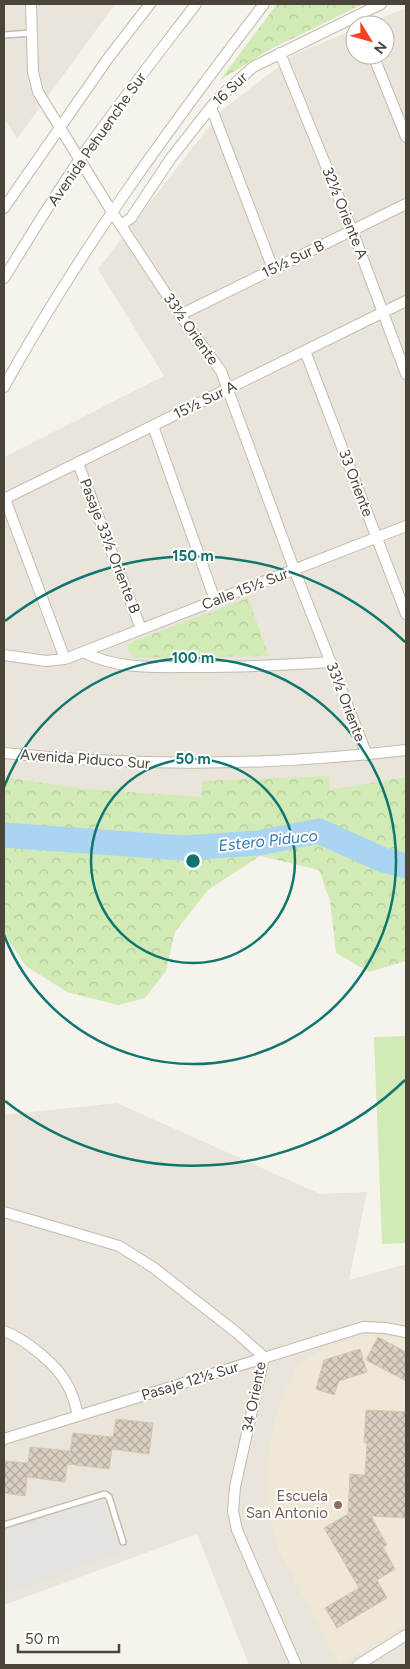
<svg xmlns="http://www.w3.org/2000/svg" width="410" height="1669" viewBox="0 0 410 1669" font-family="Figtree,sans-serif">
<defs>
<pattern id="forest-crowns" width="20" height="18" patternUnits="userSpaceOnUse" patternTransform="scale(1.25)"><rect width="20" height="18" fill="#d2eab5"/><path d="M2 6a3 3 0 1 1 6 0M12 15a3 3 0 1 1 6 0" fill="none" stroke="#b6ca9c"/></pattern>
<pattern id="building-cross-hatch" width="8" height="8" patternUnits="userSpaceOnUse" patternTransform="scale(1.25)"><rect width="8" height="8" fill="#d8cfc1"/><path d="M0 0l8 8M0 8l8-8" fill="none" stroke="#b1aa9e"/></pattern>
</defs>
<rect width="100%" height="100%" fill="#f6f3ec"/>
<path fill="#eae5da" d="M4 4H115L17 139 4 118Z
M406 8V839L4 819V457L164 376 98 269 222 110 295 54 355 29V55H385V25H365Z
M117 1103 320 1194 367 1192 349 1280 406 1264V1665H249L197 1534 4 1605V1115Z"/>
<path fill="#efe8d6" d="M379 1336 406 1338V1625L339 1665 278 1548 273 1531 268 1496V1457L275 1419 281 1400 298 1365 323 1349 336 1344 365 1337Z"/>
<path fill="#d2eab5" d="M406 1036V1243L382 1244 374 1037Z"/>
<path fill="url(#forest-crowns)" d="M277 4H363L271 49 220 80Z
M248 598 269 656 135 658 130 653 127 646 134 641Z
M329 776 330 790 406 777V961L369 972 336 953 330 901 319 870 260 856 208 890 175 932 166 971 145 998 118 1005 67 992 26 966 4 934V777L84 789 201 797 202 781Z"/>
<path fill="#e5e3e0" d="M101 1497 122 1552 4 1596V1530Z"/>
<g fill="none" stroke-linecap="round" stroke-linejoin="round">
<path stroke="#a9d4f2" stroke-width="25" d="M4 835 182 848 258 843 319 831 383 860 406 866"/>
</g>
<path fill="url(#building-cross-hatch)" stroke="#d3c7b4" d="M378 1337 406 1352V1381L366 1360Z
M360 1349 367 1372 339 1381 334 1395 316 1389 324 1360Z
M366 1410 406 1412V1518L371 1516 387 1545 383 1547 395 1569 377 1580 387 1598 337 1628 325 1608 359 1588 324 1528 348 1514 350 1474 365 1475 367 1443H364Z
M116 1419 153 1423 149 1454 112 1449 109 1469 67 1464 65 1482 27 1477 25 1496 4 1493V1461L28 1463 30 1447 70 1451 73 1433 113 1437Z"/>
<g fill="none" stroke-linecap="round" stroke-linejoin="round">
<defs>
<path id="lane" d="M4 35 32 33
M4 1525 105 1494 109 1497 123 1542"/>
<path id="street" d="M31 4 33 72 38 92 112 212 180 315 221 371 294 569 367 755
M280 53 352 230 406 374
M373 55 406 137
M211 107 273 269
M4 208 109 57 150 4
M121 225 131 218 171 158 211 107 221 96 253 67 381 4
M4 278C29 238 53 198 80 159 117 106 157 55 196 4
M180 315 406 204
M305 351 406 614
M4 387C79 251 170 127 264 4
M153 426 215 600
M78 463 141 629
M4 499 406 301
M5 499 65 659
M83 652C118 670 157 667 196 667 241 667 286 665 331 662
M4 655 46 661 65 659 406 526
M4 753C139 767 271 766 406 750
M4 1212 119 1246 154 1268 237 1333 264 1357 235 1487 233 1511 237 1530 296 1665
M4 1331C25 1339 58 1365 68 1386 73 1395 76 1406 78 1416
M4 1439 363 1327 385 1328 406 1332
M358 1665 406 1635"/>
</defs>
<use href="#lane" stroke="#c2bbae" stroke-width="8"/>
<use href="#street" stroke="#c2bbae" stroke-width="12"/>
<use href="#lane" stroke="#fff" stroke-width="5"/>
<use href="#street" stroke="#fff" stroke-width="10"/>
</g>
<g fill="none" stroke="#0f766e" stroke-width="2.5">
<circle cx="193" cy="861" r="102"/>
<path d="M4 787A203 203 0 1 1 4 935"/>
<path d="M405 1080A305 305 0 0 1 5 1101M5 621A305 305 0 0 1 405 642"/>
</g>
<circle fill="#8d6e63" stroke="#fff" stroke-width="2" cx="338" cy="1505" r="5"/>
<g text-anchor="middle" stroke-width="4" stroke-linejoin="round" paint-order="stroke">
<g font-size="15" fill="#4b4439" stroke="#fff">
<text transform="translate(230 89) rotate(-43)" y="5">16 Sur</text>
<text transform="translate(97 139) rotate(-55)" y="5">Avenida Pehuenche Sur</text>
<text transform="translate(345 213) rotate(68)" y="5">32½ Oriente A</text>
<text transform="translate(293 259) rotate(-26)" y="5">15½ Sur B</text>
<text transform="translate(191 329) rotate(55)" y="5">33½ Oriente</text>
<text transform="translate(205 400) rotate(-26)" y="5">15½ Sur A</text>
<text transform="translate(356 483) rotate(69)" y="5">33 Oriente</text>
<text transform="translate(110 546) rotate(69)" y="5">Pasaje 33½ Oriente B</text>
<text transform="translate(245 589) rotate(-21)" y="5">Calle 15½ Sur</text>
<text transform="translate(346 702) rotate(69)" y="5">33½ Oriente</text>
<text transform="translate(85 759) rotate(4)" y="5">Avenida Piduco Sur</text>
<text transform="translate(190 1381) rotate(-17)" y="5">Pasaje 12½ Sur</text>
<text transform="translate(254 1397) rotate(-79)" y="5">34 Oriente</text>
</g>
<g font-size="15" fill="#785e54" stroke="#fff" text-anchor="end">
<text x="328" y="1501">Escuela<tspan x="328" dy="17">San Antonio</tspan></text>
</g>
<g font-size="16" font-style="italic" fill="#2e7ab2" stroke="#fff">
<text transform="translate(268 840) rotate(-6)" y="6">Estero Piduco</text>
</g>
</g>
<circle cx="193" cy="861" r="8" fill="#0f766e" stroke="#fff" stroke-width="2.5"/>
<g font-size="15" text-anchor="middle" font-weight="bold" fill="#0f766e" stroke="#fff" stroke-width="4" stroke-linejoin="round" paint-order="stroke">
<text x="193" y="561">150 m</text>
<text x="193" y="663">100 m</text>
<text x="193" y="764">50 m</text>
</g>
<rect width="410" height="1669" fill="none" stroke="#4b4439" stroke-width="10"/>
<g transform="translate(370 40) rotate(127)"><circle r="24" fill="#ffffff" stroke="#b7b4b0"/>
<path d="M0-4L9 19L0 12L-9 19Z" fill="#fc3f1d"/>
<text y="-8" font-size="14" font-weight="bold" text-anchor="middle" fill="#4b4439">N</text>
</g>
<path d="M18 1644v8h101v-8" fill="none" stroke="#4b4439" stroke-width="2.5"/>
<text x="25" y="1644" font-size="15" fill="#4b4439" stroke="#ffffff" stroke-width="4" paint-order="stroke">50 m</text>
</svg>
